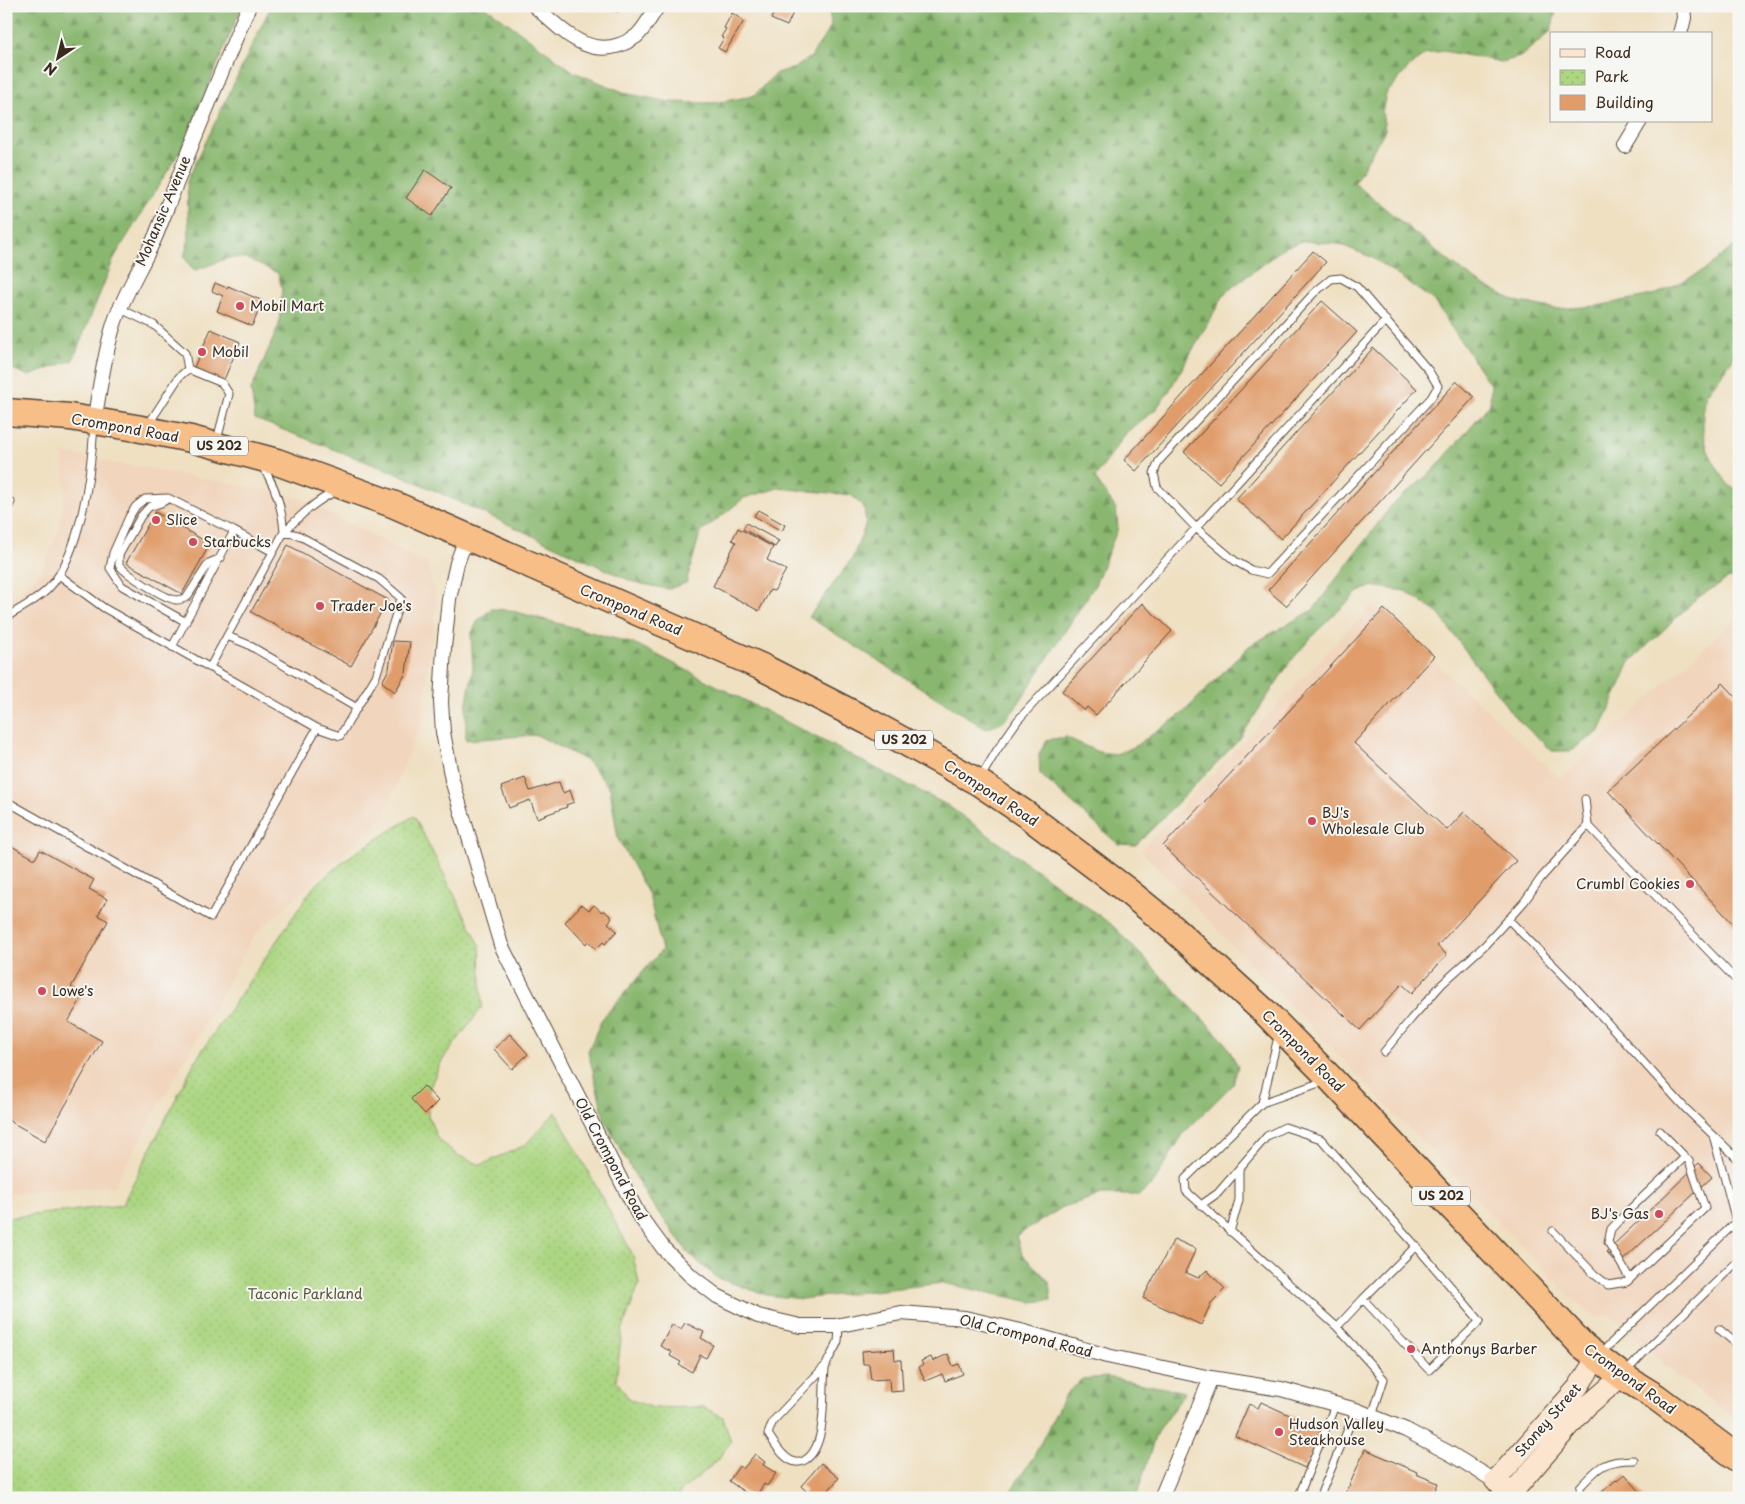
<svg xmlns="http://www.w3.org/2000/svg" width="1745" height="1504" viewBox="0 0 1745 1504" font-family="'Playpen Sans',sans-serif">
<defs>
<pattern id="forest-firs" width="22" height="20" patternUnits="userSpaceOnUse" patternTransform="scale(1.25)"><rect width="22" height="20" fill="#89b770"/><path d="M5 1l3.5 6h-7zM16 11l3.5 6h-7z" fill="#71955b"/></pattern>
<pattern id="park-dots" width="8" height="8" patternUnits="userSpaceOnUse" patternTransform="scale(1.25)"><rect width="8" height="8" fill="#acd682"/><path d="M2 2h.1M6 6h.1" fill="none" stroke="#95b870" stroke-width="1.8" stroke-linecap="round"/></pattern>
</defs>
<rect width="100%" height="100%" fill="#f6f6f2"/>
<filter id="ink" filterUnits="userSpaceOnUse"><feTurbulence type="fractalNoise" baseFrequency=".02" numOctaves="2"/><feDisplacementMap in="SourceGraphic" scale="10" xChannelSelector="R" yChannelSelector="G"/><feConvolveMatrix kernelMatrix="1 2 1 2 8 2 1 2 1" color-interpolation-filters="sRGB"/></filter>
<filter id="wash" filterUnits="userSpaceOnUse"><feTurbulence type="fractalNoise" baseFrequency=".0096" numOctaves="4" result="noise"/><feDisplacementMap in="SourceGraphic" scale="20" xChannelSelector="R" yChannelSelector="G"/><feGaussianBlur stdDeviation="1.12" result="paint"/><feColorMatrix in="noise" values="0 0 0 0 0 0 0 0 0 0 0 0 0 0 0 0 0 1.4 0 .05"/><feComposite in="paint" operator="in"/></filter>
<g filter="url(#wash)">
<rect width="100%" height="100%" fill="#efe0c2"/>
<path fill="#f1d5bd" d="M61 453 261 489 299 498 427 564 437 602 421 722 383 818 255 934 114 1186 6 1194V599L18 593 42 571 60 527 66 491Z
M1373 604 1560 779 1739 616V1421L1675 1374 1611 1315 1593 1317 1563 1289 1141 850Z"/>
<path fill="url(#forest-firs)" stroke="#627047" d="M6 6H242L183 146 115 256 73 360 29 376 6 366Z
M271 6H485L574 72 628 94 670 102 714 103 753 96 776 73 795 68 811 57 831 26 829 6H1557L1551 31 1520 57 1502 62 1443 51 1426 54 1411 65 1386 94 1382 112 1385 130 1354 183 1450 262 1481 284 1515 301 1556 309 1597 306 1657 294 1705 270 1739 242V351L1706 395 1703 414V432L1708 451 1717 468 1728 484 1739 492V578H1729L1697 598 1630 662 1600 731 1570 751H1552L1513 715 1437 612 1405 591 1372 586 1357 593 1316 632 1290 662 1238 741 1136 845 1118 844 1053 786 1040 774 1039 754 1047 740 1066 737 1098 752 1116 754 1134 747 1182 714 1249 646 1313 610 1391 506 1434 470 1490 404 1491 386 1433 300 1373 258 1339 244 1303 241 1285 247 1225 293 1169 391 1156 409 1126 433 1095 478 1116 509 1118 528 1095 585 1014 710 1002 723 986 729 809 617 853 557 866 523 864 507 851 495 778 488 744 498 700 533 686 583 668 589 633 582 403 476 255 419 251 390 279 325 282 289 278 273 245 258H228L194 271 184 257 189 239 187 181Z
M492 609 509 610 638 645 947 805 1112 925 1224 1041 1238 1066 1233 1084 1183 1134 1153 1184 1139 1195H1101L1063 1207 1016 1236 1022 1254 1049 1281 1051 1300 1032 1302 943 1283 802 1299 767 1295 717 1278 690 1255 647 1197 605 1121 588 1051 602 1019 662 950 649 895 618 839 610 788 587 761 537 735 466 740V706L473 670 471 635 478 620Z
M1107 1377 1185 1392 1156 1434 1136 1498H1006L1034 1456 1065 1395 1082 1379Z"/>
<path fill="url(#park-dots)" stroke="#748050" d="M414 816 480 945 482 1007 441 1062 430 1087 428 1115 437 1138 457 1155 481 1165 525 1145 556 1112 633 1255 639 1284 622 1331 616 1380 629 1399 653 1408 703 1407 723 1417 731 1441 718 1460 681 1491 677 1498H6V1218L122 1205 195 1061 314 886 352 855Z"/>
<g id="blocks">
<path fill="#e09c6b" d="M609 6H622L618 12Z
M777 6H792L795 8 787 26 771 19Z
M732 13 744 21 725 52 718 48 724 38 721 37 726 29 724 28Z
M425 170 451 188 432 216 406 198Z
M1313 251 1326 262 1136 471 1124 460Z
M215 283 227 288 228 286 263 301 252 326 217 311 223 296 212 291Z
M1322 301 1357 332 1219 483 1184 452Z
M211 329 240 342 223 382 197 371 198 369 194 367Z
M1373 348 1417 389 1281 539 1236 499Z
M1457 381 1474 397 1286 606 1268 590Z
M758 510 785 525 782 531 754 516Z
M155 512 210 544 182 594 126 563Z
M746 523 779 541 775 547 743 529Z
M738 528 773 547 767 560 786 570 774 591 770 590 759 611 713 586 736 542 732 540Z
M288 545 388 600 351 666 251 612Z
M1142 603 1172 631 1096 715 1087 707 1084 711 1062 691Z
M1384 609 1434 656 1354 743 1447 830 1464 812 1516 861 1437 946 1447 955 1412 993 1402 984 1360 1030 1163 846Z
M393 641 410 642 406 673 395 692 382 682 389 669Z
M1723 683 1739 700V930L1608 791Z
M525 778 530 791 559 782 563 793 570 790 574 802 566 805 567 807 537 818 530 800 509 808 501 787Z
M6 843 35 859 40 850 94 880 89 889 107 899 98 915 108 921 71 987 84 994 68 1022 102 1041 45 1141 6 1119Z
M582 904 589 910 594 905 602 912 604 910 612 918 608 923 617 931 605 944 603 942 596 949 588 941 586 944 565 922Z
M510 1034 528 1054 512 1069 494 1049Z
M424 1086 438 1101 425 1114 411 1099Z
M1699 1163 1712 1177 1618 1265 1606 1252Z
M1174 1239 1196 1249 1185 1272 1198 1278 1207 1270 1225 1289 1211 1303 1201 1325 1143 1298Z
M685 1323 704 1332 701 1338 713 1345 706 1358 700 1355 692 1372 679 1365 681 1362 670 1356 672 1352 660 1346 672 1325 681 1329Z
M894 1349 895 1360H901L903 1391 890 1392 889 1379 871 1380 869 1364H863L862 1351Z
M948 1354 953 1366 959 1364 963 1374 945 1381 942 1374 925 1381 919 1367 923 1365 921 1361 931 1357 933 1361Z
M1261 1402 1307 1423 1308 1421 1323 1428 1305 1468 1235 1436 1249 1404 1258 1408Z
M1365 1449 1417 1472 1416 1474 1438 1483 1432 1498H1344Z
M755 1454 765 1462 763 1465 776 1473 767 1486 764 1484 755 1498H753L729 1481 739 1466 743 1469Z
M821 1463 839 1478 822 1498H800L806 1491 801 1486Z
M1625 1474 1645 1498H1595L1616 1480 1617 1481Z"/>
</g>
</g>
<g filter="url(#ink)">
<use href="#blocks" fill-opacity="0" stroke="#564537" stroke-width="1"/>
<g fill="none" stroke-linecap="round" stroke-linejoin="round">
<defs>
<path id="lane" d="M121 309 154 325 185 353 188 369
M188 369 222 383 229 394 217 440
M148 425 179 377 188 369
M261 465C276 485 282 508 284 532
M168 499 161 503 149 507 141 516 119 555V565C127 575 164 598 176 600 180 600 183 599 187 597L209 563 221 558
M6 511 11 502
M234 531 273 552
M59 575 104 608 317 728 340 736 376 676 401 598 379 579 298 535 284 532
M6 617C20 609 37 600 48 589 81 555 91 473 94 426
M227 636 247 644 357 708
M172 647 234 531 168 498 145 499 136 506 129 517 113 553 110 568 122 586 186 622
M210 667 284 532C300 516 316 500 337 491
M981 777 997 750 1018 720 1196 528 1235 561 1251 570 1267 574 1431 398 1438 386 1429 371 1357 287 1341 278 1331 279 1314 293 1159 461 1154 473 1157 487 1196 528 1386 320
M6 801 211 917 317 728
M1588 825 1739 983
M1508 919 1575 987 1685 1108 1739 1160
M1384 1052 1411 1019 1442 984 1485 945 1524 902 1541 878 1588 825 1585 799
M1325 1081 1262 1103 1185 1179 1186 1191 1337 1327 1384 1379 1372 1416
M1262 1103 1279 1033
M1713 1135 1736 1221
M1201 1205 1218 1193 1267 1136 1285 1127 1321 1139 1416 1246
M1553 1231 1595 1275 1608 1285 1627 1282 1705 1208 1689 1161 1660 1131
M1230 1232 1239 1200V1169
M1630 1279 1608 1242 1611 1229 1629 1210 1685 1157
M1337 1327 1363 1299 1416 1246 1480 1321 1429 1370 1363 1299
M1719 1329 1739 1346
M1601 1353 1739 1219
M825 1366 773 1421 768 1434C775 1444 789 1470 805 1460 828 1446 822 1394 825 1369 827 1359 835 1350 838 1341 839 1336 838 1330 839 1325
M1626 1372 1650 1346 1739 1260
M1298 1498 1336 1403
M1319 1498 1356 1410
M1581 1498 1580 1487C1599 1466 1605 1460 1634 1460"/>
<path id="street" d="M535 6C565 33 594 65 635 37 643 32 652 14 658 6
M1680 34 1684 18 1683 6
M1625 146 1640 121
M94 421C100 389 104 355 114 324 124 293 143 265 156 235 186 158 217 82 249 6
M467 536 457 563 449 599 444 648 441 702 443 732 452 780 501 945 638 1214 664 1249 691 1276 717 1296 758 1316 800 1326H835L901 1313 965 1318 1021 1331 1107 1356 1211 1378 1281 1389 1356 1410 1406 1430 1451 1454 1495 1481
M1161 1498 1211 1378"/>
<path id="secondary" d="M1512 1493 1586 1407 1622 1376
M1516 1498 1512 1493 1495 1481 1578 1387 1598 1356"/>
<path id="highway" d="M6 412 70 417 136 428 191 439 277 462 395 505 762 667 869 722 978 782 1027 815 1125 889 1174 929 1266 1013 1331 1079 1583 1346 1622 1376 1656 1397 1739 1459"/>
</defs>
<use href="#lane" stroke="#564537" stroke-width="9"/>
<use href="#street" stroke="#564537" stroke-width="16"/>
<use href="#secondary" stroke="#564537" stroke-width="22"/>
<use href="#highway" stroke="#564537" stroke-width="29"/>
<use href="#lane" stroke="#fff" stroke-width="7"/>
<use href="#street" stroke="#fff" stroke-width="14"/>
<use href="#secondary" stroke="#fce5cf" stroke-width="20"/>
<use href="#highway" stroke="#f7be88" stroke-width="26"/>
</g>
</g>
<g fill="#d1495b" stroke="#f6f6f2" stroke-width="2">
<circle cx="240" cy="306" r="5"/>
<circle cx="202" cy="352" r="5"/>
<circle cx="156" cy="520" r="5"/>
<circle cx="193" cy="542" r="5"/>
<circle cx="320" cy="606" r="5"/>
<circle cx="1312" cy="821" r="5"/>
<circle cx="1690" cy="884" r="5"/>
<circle cx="42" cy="991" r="5"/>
<circle cx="1659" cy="1214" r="5"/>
<circle cx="1411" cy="1349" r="5"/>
<circle cx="1279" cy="1432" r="5"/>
</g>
<g text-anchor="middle" stroke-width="4" stroke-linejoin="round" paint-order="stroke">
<g fill="#f6f6f2" stroke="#73675e" stroke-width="1">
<rect x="190" y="436.5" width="58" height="19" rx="4"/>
<rect x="875" y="730.5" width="58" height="19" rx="4"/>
<rect x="1412" y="1186.5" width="58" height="19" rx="4"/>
</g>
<g font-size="12" font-weight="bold" fill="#3b2a1e">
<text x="219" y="450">US 202</text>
<text x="904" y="744">US 202</text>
<text x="1441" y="1200">US 202</text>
</g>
<g font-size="14" fill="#3b2a1e" stroke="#f6f6f2">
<text transform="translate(163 211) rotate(-67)" y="5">Mohansic Avenue</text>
<text transform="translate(125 428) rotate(10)" y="5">Crompond Road</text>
<text transform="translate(631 610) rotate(23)" y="5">Crompond Road</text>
<text transform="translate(991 793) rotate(33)" y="5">Crompond Road</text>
<text transform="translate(1303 1051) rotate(45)" y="5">Crompond Road</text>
<text transform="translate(611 1159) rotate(62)" y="5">Old Crompond Road</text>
<text transform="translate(1026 1336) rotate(14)" y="5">Old Crompond Road</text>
<text transform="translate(1630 1379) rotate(36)" y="5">Crompond Road</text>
<text transform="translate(1548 1420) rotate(-49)" y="5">Stoney Street</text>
</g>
<g font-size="14" fill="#3b2a1e" stroke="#f6f6f2" text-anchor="start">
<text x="250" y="311">Mobil Mart</text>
<text x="212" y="357">Mobil</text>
<text x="166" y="525">Slice</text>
<text x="203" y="547">Starbucks</text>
<text x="330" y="611">Trader Joe's</text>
<text x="1322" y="818">BJ's<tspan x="1322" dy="16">Wholesale Club</tspan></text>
<text x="1680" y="889" text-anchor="end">Crumbl Cookies</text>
<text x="52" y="996">Lowe's</text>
<text x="1649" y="1219" text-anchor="end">BJ's Gas</text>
<text x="1421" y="1354">Anthonys Barber</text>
<text x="1289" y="1429">Hudson Valley<tspan x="1289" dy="16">Steakhouse</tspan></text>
</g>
<g font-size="14" fill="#575537" stroke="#f6f6f2">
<text x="305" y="1299">Taconic Parkland</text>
</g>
</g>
<rect width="1745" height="1504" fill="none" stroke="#f6f6f2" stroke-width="25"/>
<rect x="1550" y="32" width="162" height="90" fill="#f6f6f2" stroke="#aba49d"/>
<rect x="1560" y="49" width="25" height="8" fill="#fce5cf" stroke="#aba49d"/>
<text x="1595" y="58" font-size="15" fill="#3b2a1e">Road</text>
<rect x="1560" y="70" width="25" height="15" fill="url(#park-dots)" stroke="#aba49d"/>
<text x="1595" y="82" font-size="15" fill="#3b2a1e">Park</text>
<rect x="1560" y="95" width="25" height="15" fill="#e09c6b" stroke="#aba49d"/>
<text x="1595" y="108" font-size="15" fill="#3b2a1e">Building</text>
<g transform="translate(58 58) rotate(215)" stroke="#f6f6f2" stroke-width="4" paint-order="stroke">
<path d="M0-4L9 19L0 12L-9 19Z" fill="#3b2a1e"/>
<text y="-8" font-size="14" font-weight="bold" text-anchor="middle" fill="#3b2a1e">N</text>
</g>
</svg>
